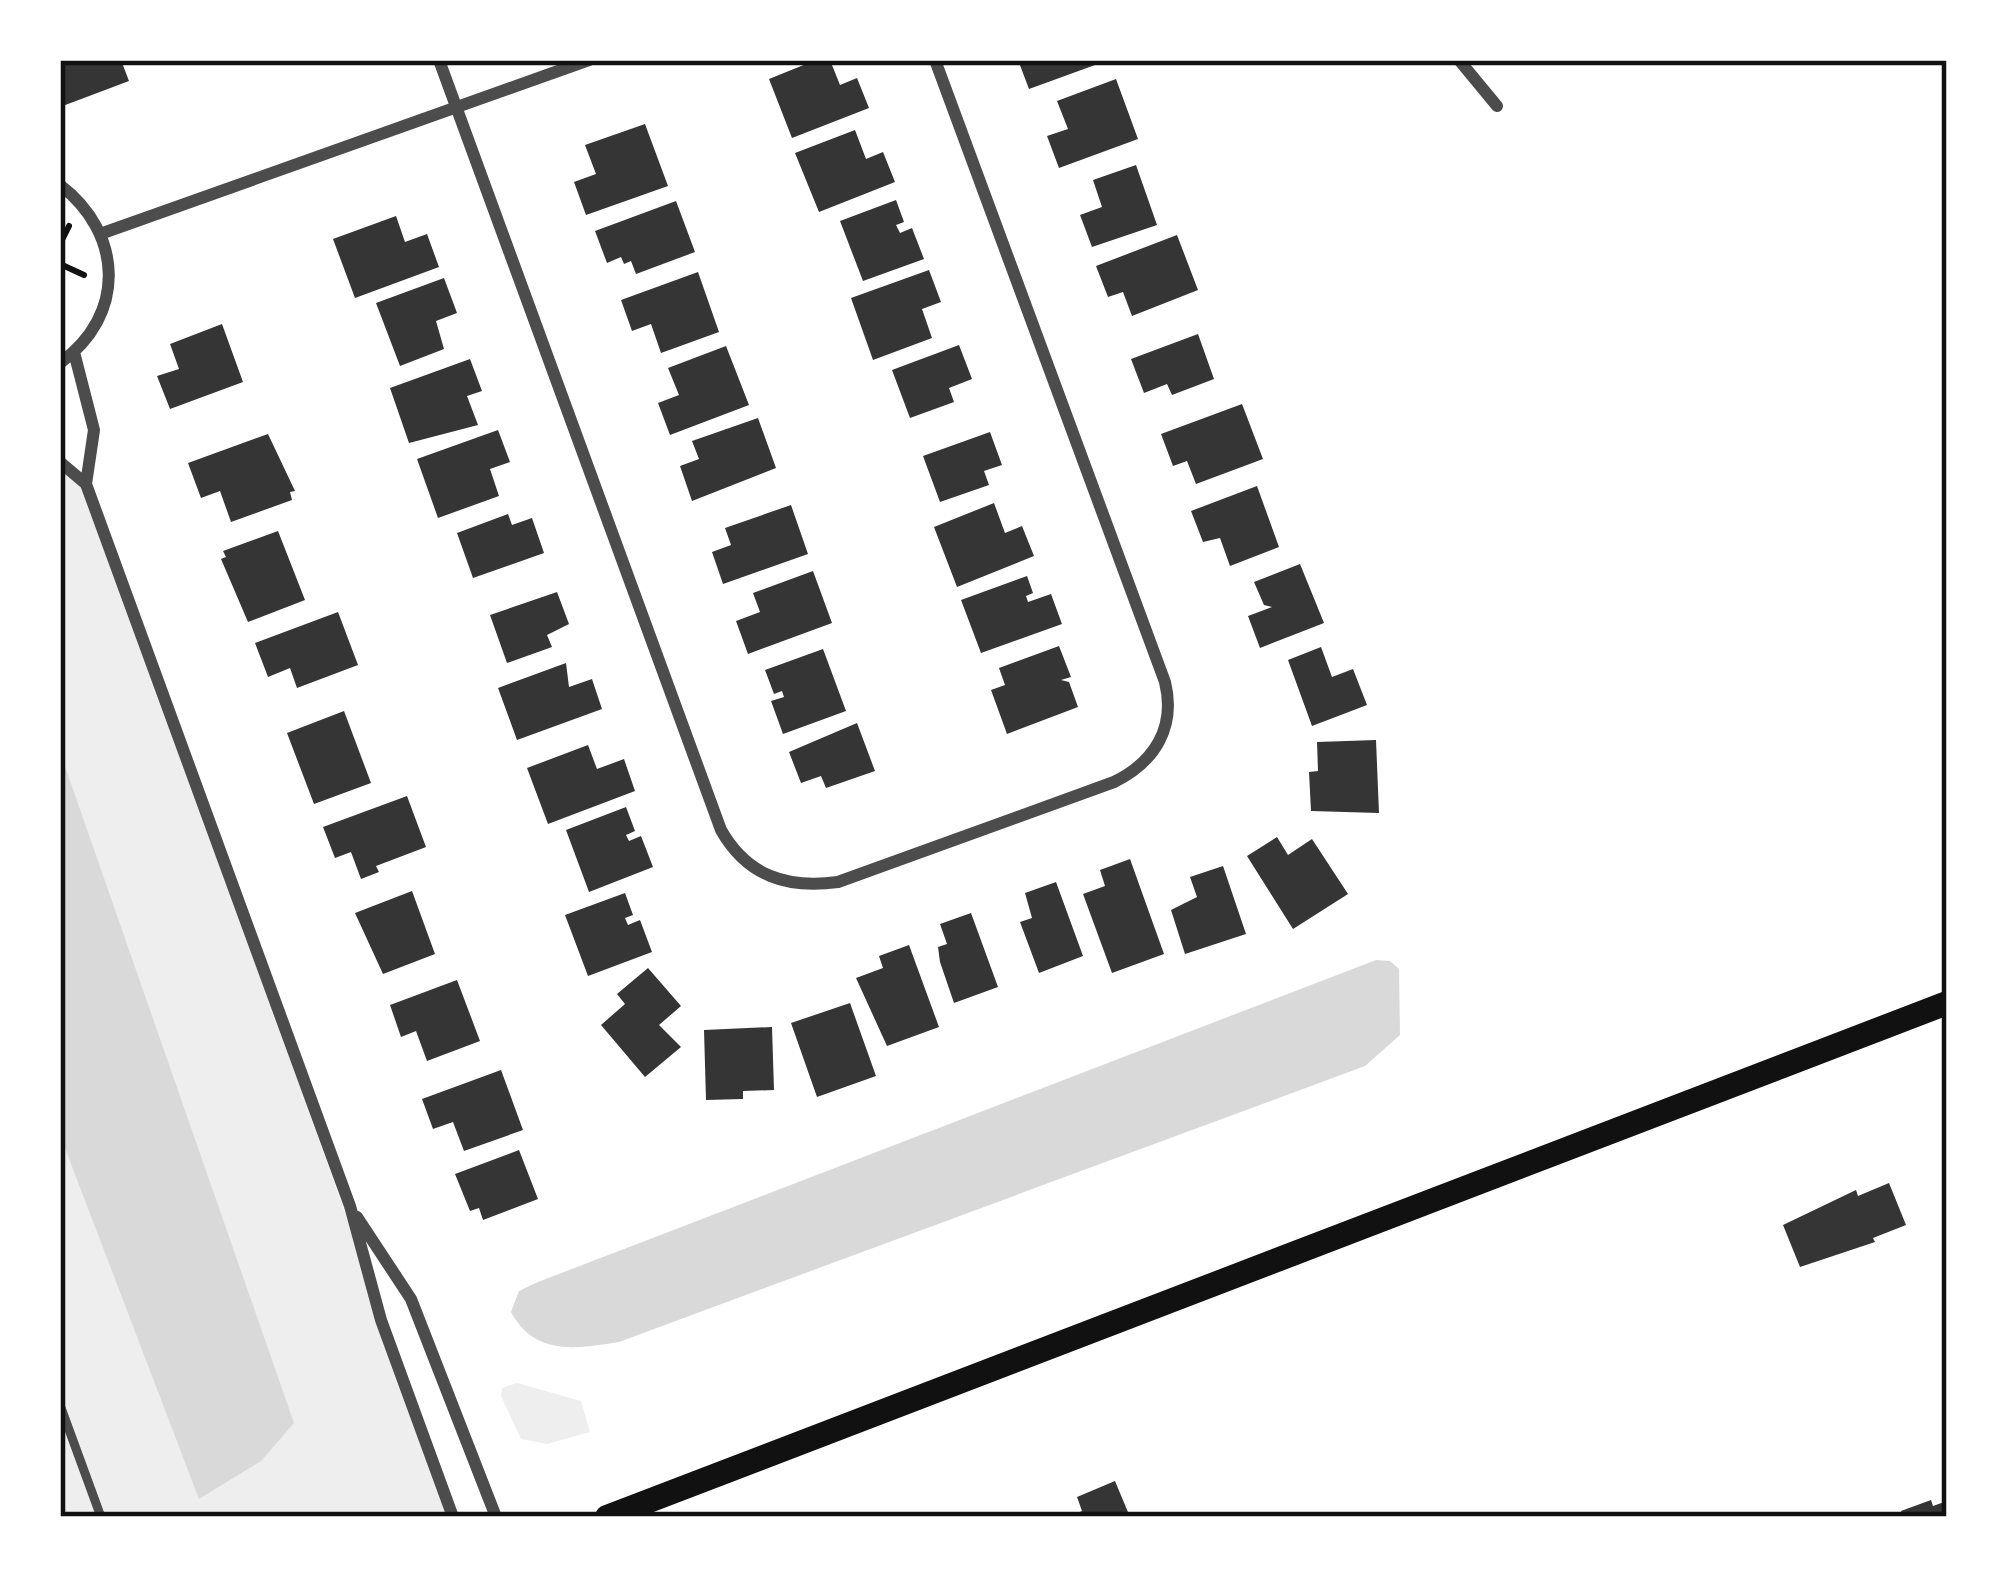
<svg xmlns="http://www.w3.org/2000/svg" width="2007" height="1577" viewBox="0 0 2007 1577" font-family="Jost,sans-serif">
<rect width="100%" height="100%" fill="#fff"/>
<path fill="#eee" d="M60 462 86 484 453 1517H60Z
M517 1383 581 1401 590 1432 547 1444 521 1439 501 1396 502 1388Z"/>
<path fill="#d9d9d9" d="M60 752 294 1423 261 1461 199 1499 60 1135Z
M1376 960 1390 961 1399 969 1400 1035 1365 1066 619 1342C575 1349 535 1356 511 1312L519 1291 538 1282Z"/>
<path fill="#353535" d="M60 60H121L129 81 60 107Z
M816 60H830L840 85 857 78 869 108 792 138 769 79Z
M1018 60H1093L1095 65 1029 89Z
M1116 79 1138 139 1059 168 1047 136 1068 129 1057 101Z
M645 124 668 186 586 215 574 182 596 174 585 145Z
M855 130 866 159 883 152 895 182 819 212 795 153Z
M1136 165 1157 225 1092 247 1080 215 1102 207 1093 180Z
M896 200 904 222 896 225 900 233 912 228 924 259 863 281 840 221Z
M676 201 695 252 636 274 631 261 624 264 621 257 607 263 595 231Z
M396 216 405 242 427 234 439 267 355 298 333 239Z
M1177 235 1198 290 1132 316 1123 292 1108 297 1096 266Z
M929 270 941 302 922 309 932 338 873 360 851 298Z
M698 272 719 332 661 353 651 324 632 331 621 300Z
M444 278 457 313 436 321 444 349 400 366 376 303Z
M222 324 243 382 170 409 157 376 179 369 170 344Z
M1198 334 1214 379 1172 395 1167 384 1144 393 1131 359Z
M959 345 972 379 949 388 954 402 910 418 892 370Z
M726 346 749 405 670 435 658 403 679 395 668 368Z
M470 359 482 391 467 396 478 425 409 443 390 388Z
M1242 404 1263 459 1196 484 1187 461 1173 466 1161 434Z
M758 418 776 468 692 501 680 466 699 459 692 441Z
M498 430 510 462 490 469 499 496 438 518 417 459Z
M990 432 1002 465 984 471 989 485 940 502 923 456Z
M268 434 295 491 290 492 292 500 231 522 220 491 201 498 188 463Z
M1257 486 1279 547 1230 566 1220 538 1203 542 1191 511Z
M994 503 1005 533 1022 526 1034 556 957 587 934 527Z
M791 505 808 554 723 584 712 552 731 545 725 528Z
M508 514 512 525 532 518 544 553 473 578 457 533Z
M278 531 305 600 248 622 221 559 226 557 223 551Z
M1300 564 1324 623 1260 648 1248 616 1272 607 1264 605 1254 582Z
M813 571 832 623 748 654 736 621 760 612 753 593Z
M1027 576 1033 593 1026 596 1028 602 1051 594 1062 624 981 653 961 600Z
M557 592 569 624 547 635 552 647 507 663 490 615Z
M338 612 358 665 297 688 290 668 268 677 255 643Z
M1059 646 1071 677 1061 680 1069 682 1078 707 1007 734 991 690 1005 685 999 668Z
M1321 647 1332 677 1353 669 1367 705 1312 726 1288 660Z
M823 649 846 711 783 734 771 701 784 697 782 691 774 694 765 670Z
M566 663 569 687 592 679 602 709 517 740 498 688Z
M344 711 371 783 314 804 287 733Z
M857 723 875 771 826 788 821 776 801 783 789 752Z
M1376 740 1379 813 1311 811 1309 772 1318 771 1317 742Z
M588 745 597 769 624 759 635 791 548 824 527 768Z
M407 796 426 847 376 866 379 872 361 879 351 852 335 858 323 827Z
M626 807 635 831 626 835 629 841 641 836 653 867 589 892 566 830Z
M1277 837 1288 855 1312 839 1348 894 1293 929 1247 856Z
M1130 859 1164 954 1112 973 1083 894 1105 886 1100 870Z
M1223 866 1246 934 1185 954 1171 910 1197 897 1190 877Z
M1056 882 1083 956 1039 973 1020 922 1032 918 1025 893Z
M412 891 435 954 383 974 355 913Z
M625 893 633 915 625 918 628 925 640 920 652 952 588 976 565 915Z
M971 913 998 987 954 1003 940 962 938 947 947 944 940 924Z
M909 945 939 1027 887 1046 856 978 883 968 879 956Z
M648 968 681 1006 659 1025 681 1047 645 1077 601 1025 625 1004 617 994Z
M457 980 480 1041 427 1061 416 1031 401 1037 390 1005Z
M850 1003 876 1076 817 1097 791 1023Z
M772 1027 774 1090 743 1091V1099L706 1100 704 1030Z
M501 1070 523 1130 464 1151 453 1122 433 1129 422 1099Z
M519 1150 538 1199 483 1220 479 1208 470 1211 455 1174Z
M1889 1183 1906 1225 1873 1238 1875 1242 1800 1267 1783 1225 1856 1190 1858 1196Z
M1115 1481 1130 1517H1069L1082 1511 1077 1497Z
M1931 1500 1933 1506 1947 1501V1517H1903L1901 1511Z"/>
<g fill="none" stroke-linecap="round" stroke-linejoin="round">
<path stroke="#111" stroke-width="6" d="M60 244 69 226
M60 264 84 275"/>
<path stroke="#4c4c4c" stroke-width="9" d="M60 1405 101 1517"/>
<path stroke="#4c4c4c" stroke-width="12" d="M439 60 721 830C747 876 787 889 838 882L1114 782C1155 762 1176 727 1165 682L935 60
M1459 60 1497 106
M60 185C123 233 127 315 60 363
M103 233 589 60
M60 462 86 484 94 430 74 352
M86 484 350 1206 381 1320 453 1517
M357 1217 411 1299 496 1517"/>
<path stroke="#111" stroke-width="24" d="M607 1517 1947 1003"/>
</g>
<rect width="2007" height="1577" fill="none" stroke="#ffffff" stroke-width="126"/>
<rect x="63" y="63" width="1881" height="1451" fill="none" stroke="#111" stroke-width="4.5"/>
</svg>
